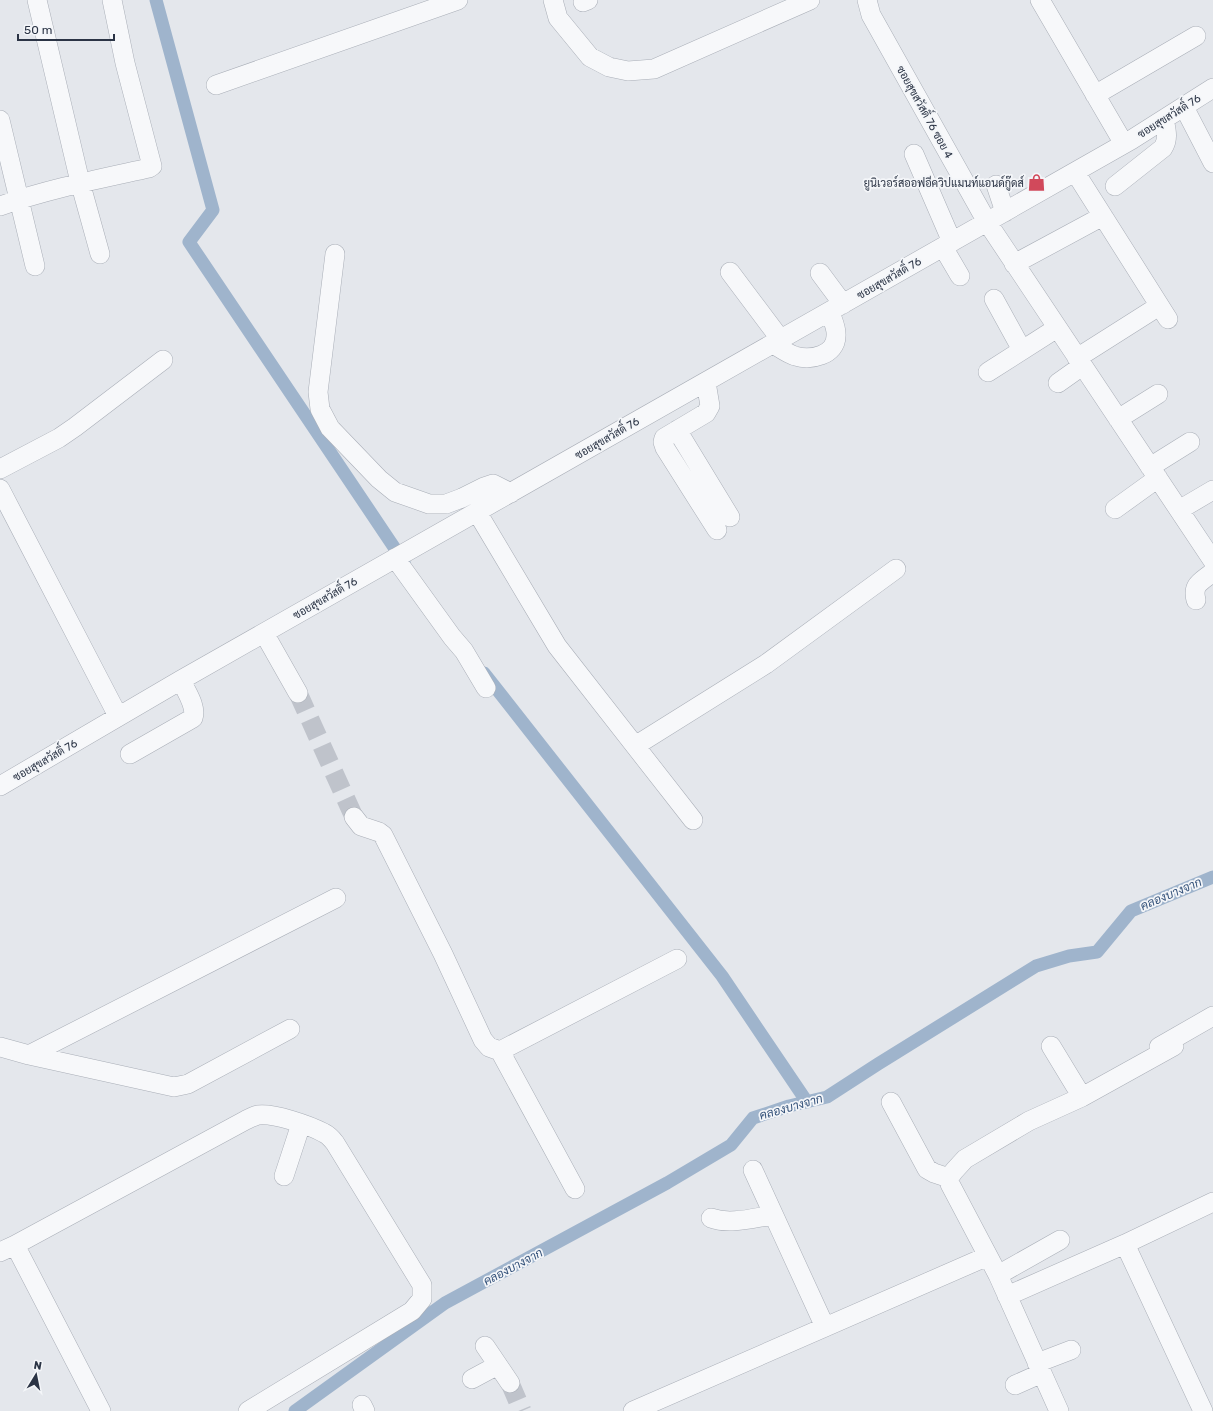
<svg xmlns="http://www.w3.org/2000/svg" width="1213" height="1411" viewBox="0 0 1213 1411" font-family="Rubik,Sarabun,sans-serif">
<rect width="100%" height="100%" fill="#e4e7ec"/>
<g fill="none" stroke-linecap="round" stroke-linejoin="round">
<path stroke="#9fb4cc" stroke-width="13" d="M156 0 213 210 189 242 404 562
M484 673 722 976 807 1102
M295 1411 445 1303 667 1183 731 1145 753 1118 789 1106 827 1097 878 1064 1036 966 1069 956 1097 952 1131 911 1213 877"/>
<path stroke="#bfc3cb" stroke-width="19" stroke-dasharray="19 10" stroke-linecap="butt" d="M298 693 354 817
M510 1383 522 1411"/>
<defs>
<path id="minor" d="M37 0 80 182 100 254
M553 0 558 18 590 57 609 67 628 71 654 69 810 0
M867 0 871 15 987 222 1213 561
M1040 0 1124 144
M583 2 588 0
M216 85 458 0
M1095 95 1196 36
M1184 107 1213 163
M0 120 35 266
M914 154 952 242
M1075 172 1168 319
M996 185 1005 212
M1115 186 1163 148C1169 139 1166 129 1164 119
M0 206C48 189 99 179 149 168L152 166 125 63 112 0
M943 247 960 276
M335 254 318 392 320 409 330 428 379 479 395 492 429 504H446L462 498 484 487 493 484 511 493
M1014 264 1103 216
M730 272 781 340
M820 273 843 304
M994 299 1022 350
M773 344C780 348 788 354 795 356 811 361 836 355 836 336 837 328 832 319 830 312
M1077 358 1159 306
M988 372 1057 328
M706 382 710 406 706 413 664 438 663 442 665 448 717 530
M1058 383 1082 366
M1118 419 1158 394
M677 430 730 517
M1150 467 1190 442
M0 469 59 438 75 427 163 360
M0 489 118 716
M1115 509 1158 478
M1179 510 1213 490
M477 512 557 646 693 820
M395 558 452 637 464 651 486 688
M1196 600C1192 584 1201 582 1213 572
M264 633 298 693
M635 746 766 664 896 569
M130 754 193 718C197 706 186 692 181 680
M0 786 181 680 1131 140 1213 88
M354 817 361 826 379 832 383 835 443 954 483 1040 489 1047 500 1051 677 959
M1051 1046 1082 1097
M0 1047 29 1055 174 1087 188 1084 290 1029
M1159 1047 1213 1016
M500 1051 575 1189
M29 1055 336 898
M891 1102 927 1169 934 1173 949 1178
M753 1170 825 1327
M284 1176 301 1124
M711 1218C730 1225 753 1218 773 1215
M1125 1244 1203 1411
M15 1245 246 1120C250 1118 254 1116 258 1115 274 1113 309 1125 324 1133 328 1135 332 1139 335 1143L422 1285V1299L412 1311 248 1411
M0 1252 15 1245 101 1411
M998 1275 1060 1240
M1007 1296 1125 1244 1213 1202
M485 1346 510 1383
M1037 1363 1071 1350
M472 1379 498 1365
M1015 1385 1042 1373
M362 1405 365 1411
M633 1411 988 1256
M1059 1411 998 1275 950 1184 949 1178 954 1171 965 1159 1029 1121 1082 1097 1174 1046"/>
</defs>
<use href="#minor" stroke="#a9aeb7" stroke-width="20"/>
<use href="#minor" stroke="#f7f8fa" stroke-width="19"/>
</g>
<defs>
<symbol id="shop-bare" viewBox="-9 -9 18 18"><path d="M-5-2.5h2.3a2.7 3.5 0 0 1 5.4 0H5L5.5 6h-11ZM-1.5-2.5h3a1.5 2.3 0 0 0-3 0Z" fill="#d1495b" stroke="#f4f6f9" stroke-width="2.5" paint-order="stroke"/></symbol>
</defs>
<g fill-rule="evenodd">
<use href="#shop-bare" x="1024" y="170" width="25" height="25"/>
</g>
<g text-anchor="middle" stroke-width="3.5" stroke-linejoin="round" paint-order="stroke">
<g font-size="11" fill="#2b3445" stroke="#f4f6f9">
<text transform="translate(925 112) rotate(61)" y="4">ซอยสุขสวัสดิ์ 76 ซอย 4</text>
<text transform="translate(1169 116) rotate(-32)" y="4">ซอยสุขสวัสดิ์ 76</text>
<text transform="translate(889 278) rotate(-30)" y="4">ซอยสุขสวัสดิ์ 76</text>
<text transform="translate(607 438) rotate(-30)" y="4">ซอยสุขสวัสดิ์ 76</text>
<text transform="translate(325 598) rotate(-30)" y="4">ซอยสุขสวัสดิ์ 76</text>
<text transform="translate(45 760) rotate(-30)" y="4">ซอยสุขสวัสดิ์ 76</text>
</g>
<g font-size="11" fill="#2b3445" stroke="#f4f6f9" text-anchor="end">
<text x="1024" y="187">ยูนิเวอร์สออฟอีควิปแมนท์แอนด์กู๊ดส์</text>
</g>
<g font-size="12" font-style="italic" fill="#34527a" stroke="#f4f6f9">
<text transform="translate(1171 894) rotate(-23)" y="4">คลองบางจาก</text>
<text transform="translate(791 1107) rotate(-16)" y="4">คลองบางจาก</text>
<text transform="translate(513 1267) rotate(-28)" y="4">คลองบางจาก</text>
</g>
</g>
<g transform="translate(36 1375) rotate(10)" stroke="#f4f6f9" stroke-width="3" paint-order="stroke">
<path d="M0-3L7 15L0 10L-7 15Z" fill="#2b3445"/>
<text y="-6" font-size="11" font-weight="bold" text-anchor="middle" fill="#2b3445">N</text>
</g>
<path d="M18 34v6h96v-6" fill="none" stroke="#2b3445" stroke-width="2"/>
<text x="24" y="34" font-size="12" fill="#2b3445" stroke="#f4f6f9" stroke-width="3" paint-order="stroke">50 m</text>
</svg>
